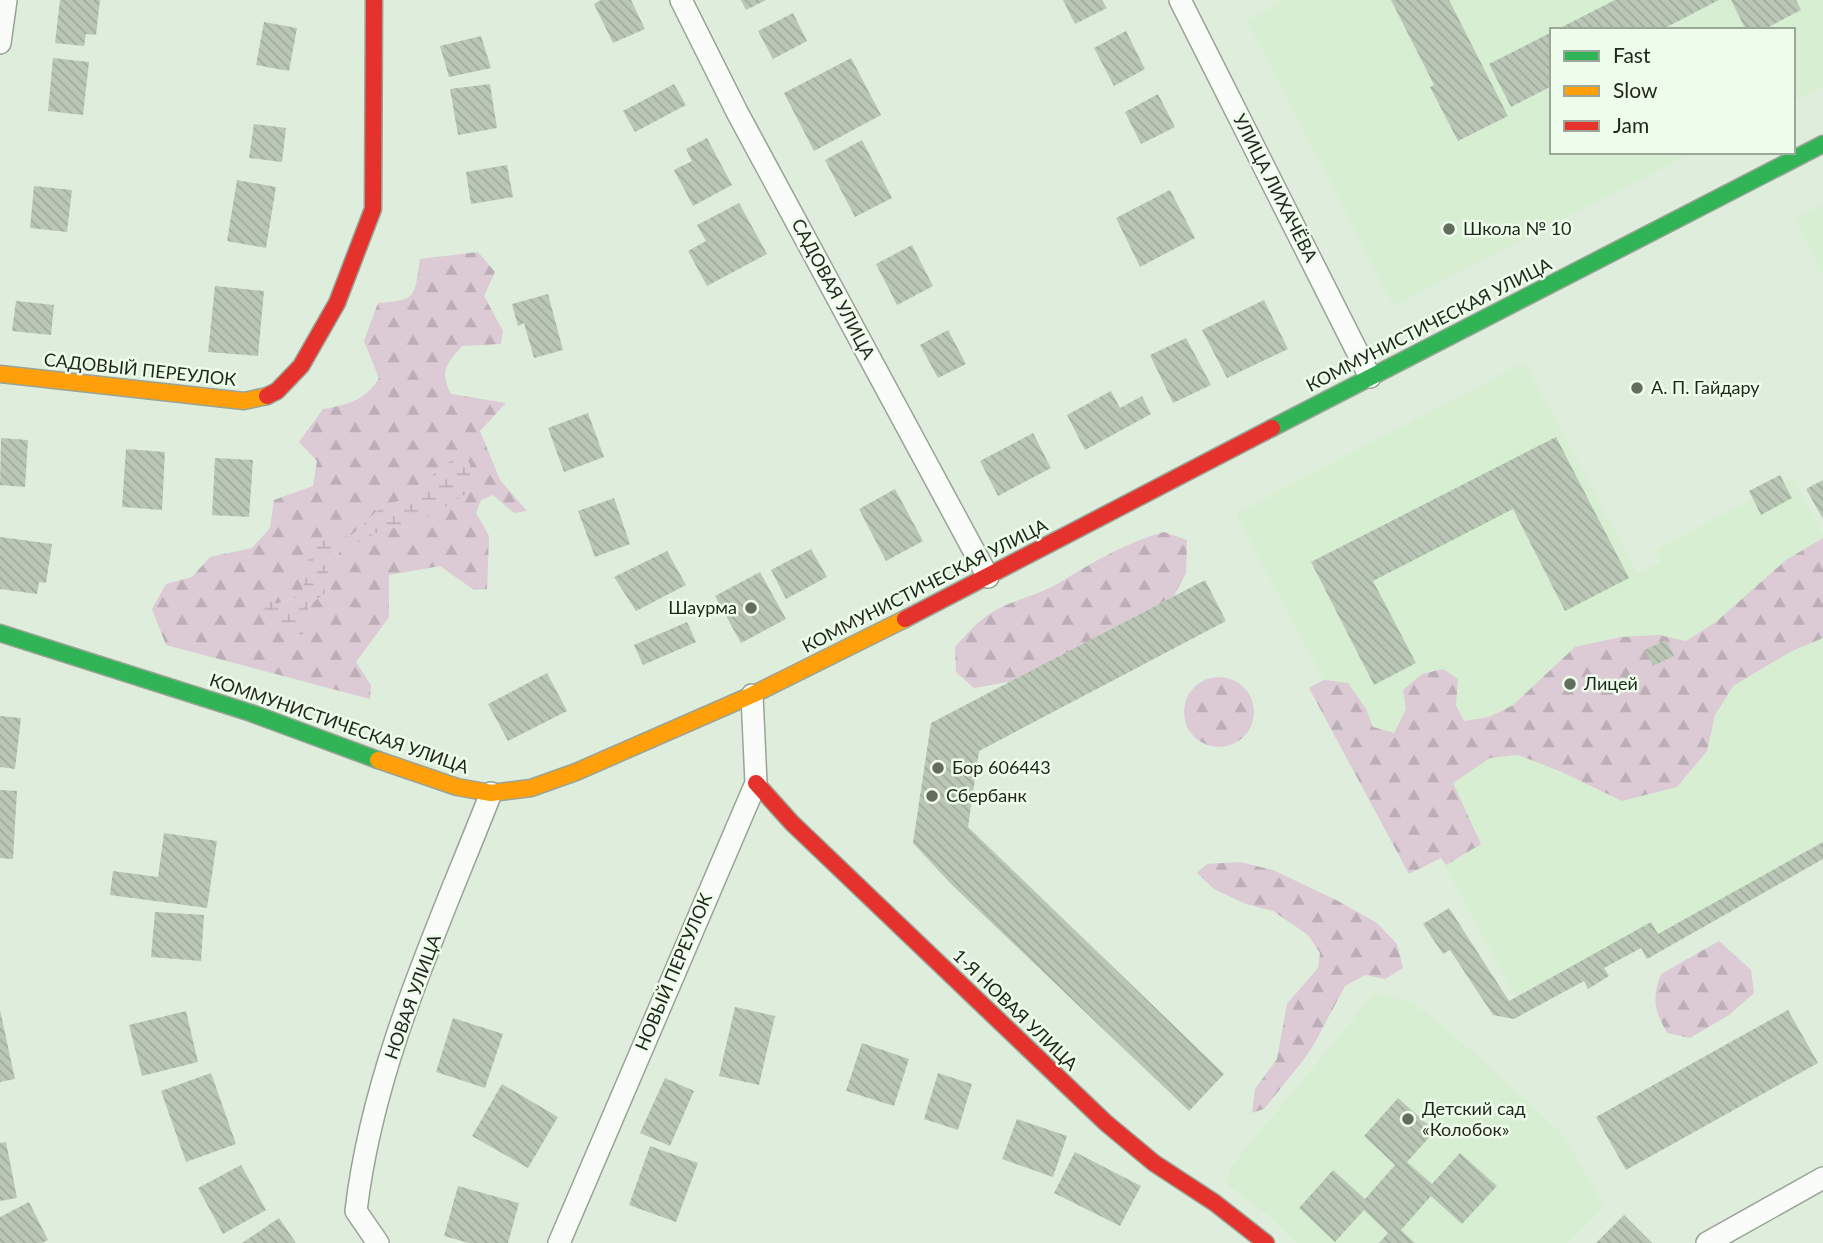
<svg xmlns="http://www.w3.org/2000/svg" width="1823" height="1243" viewBox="0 0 1823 1243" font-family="Lato,sans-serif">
<defs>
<pattern id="forest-firs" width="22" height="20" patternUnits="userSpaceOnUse" patternTransform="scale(1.75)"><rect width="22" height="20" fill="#dccad5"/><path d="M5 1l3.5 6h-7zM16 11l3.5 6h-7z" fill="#bcaeb6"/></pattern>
<pattern id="wetland-marsh" width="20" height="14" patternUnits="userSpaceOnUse" patternTransform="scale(1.75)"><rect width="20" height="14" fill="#dccad5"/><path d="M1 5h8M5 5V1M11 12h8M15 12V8" fill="none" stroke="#bcaeb6"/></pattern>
<pattern id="building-back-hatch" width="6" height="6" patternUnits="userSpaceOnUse" patternTransform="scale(1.75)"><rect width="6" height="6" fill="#bac7b7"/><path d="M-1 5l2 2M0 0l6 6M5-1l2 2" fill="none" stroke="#9fab9d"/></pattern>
</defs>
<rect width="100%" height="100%" fill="#dfeddc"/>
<path fill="#d7eed2" d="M1285 0H1823V86L1793 101V30H1552V152H1693L1394 306 1247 20Z
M1823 204V275L1795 219Z
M1525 362 1637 573 1660 562 1655 551 1793 478 1823 534V850L1522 1009 1441 858 1409 874 1309 688 1324 680 1236 514Z
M1375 993 1413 1003 1465 1045 1563 1135 1604 1206 1568 1243H1297L1272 1218 1228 1185 1230 1168Z"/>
<path fill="url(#forest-firs)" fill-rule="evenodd" d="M478 252 495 272 484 296 503 331 501 344 462 346C447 364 439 370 451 394L506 403 480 431 500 480 527 511 514 513 493 495 481 500 476 513 489 536 487 589 474 590 440 566 389 575V617L356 662 371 685 370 699 166 645 152 609 166 584 192 577 210 557 252 548 270 528 274 500 313 486 317 461 299 442 323 409C348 405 366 400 379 378L364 341 378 303C418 300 414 297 420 259ZM463 453 414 526 387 528 340 551 327 574 331 589 309 605 305 632 264 599 277 604 303 594 312 541 352 535 381 507 407 498 440 468Z
M1164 532 1187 540 1186 573 1174 596 1013 681 974 688 956 672 955 647C970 630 983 615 1004 606 1022 598 1042 593 1059 583 1093 562 1125 543 1164 532Z
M1823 538V638L1792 651 1733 686 1715 715 1707 751 1677 787 1622 801 1562 772 1518 755 1490 758 1453 783 1481 844 1446 865 1441 858 1409 874 1309 688 1324 680 1348 683 1366 709 1373 727 1394 733 1406 709 1403 690 1422 674 1443 669 1458 679 1456 705 1464 721 1489 717 1513 705 1575 647 1621 637 1659 635 1686 641 1717 621 1786 560Z
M1184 712a35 35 0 1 1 70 0a35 35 0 1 1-70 0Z
M1240 862 1273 870 1338 901 1377 923 1397 944 1403 968 1385 979 1365 975 1345 986 1313 1046 1301 1063 1264 1109 1252 1113 1255 1089 1277 1059 1287 1004 1318 968 1320 953 1308 935 1273 911 1246 904 1214 889 1197 873 1207 864Z
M1719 941 1751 970 1754 993 1729 1015 1690 1038 1667 1033C1654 1009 1652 999 1661 974Z"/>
<path fill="url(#wetland-marsh)" d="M462 453 470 464 469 492 414 526 387 528 340 551 327 574 331 589 309 605 305 632 294 641 253 607 264 599 278 604 302 594 312 541 352 535 381 507 407 498 440 468Z"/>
<path fill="url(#building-back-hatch)" d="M60 0H100L96 35 86 34 84 46 55 43Z
M601 0H631L645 29 613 43 594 4Z
M741 0H766L746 10Z
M1063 0H1102L1107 8 1075 24Z
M1391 0H1449L1508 116 1458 141 1430 87 1434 85Z
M1615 0H1719L1661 30H1556Z
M1731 0H1796L1801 10 1763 30H1746Z
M793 13 807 41 773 59 758 31Z
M264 22 297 28 289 71 256 65Z
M1126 31 1145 69 1114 86 1094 48Z
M1552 32V86L1511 107 1489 64Z
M481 36 491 68 449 77 440 46Z
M53 58 89 62 83 115 48 111Z
M851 58 881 115 814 151 784 93Z
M490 84 497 128 458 135 450 89Z
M674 84 686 105 635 132 623 111Z
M1158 94 1175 127 1141 144 1125 112Z
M254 124 286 128 282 162 249 158Z
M707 138 732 185 693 206 674 170 692 161 686 149Z
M862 140 892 198 855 217 825 160Z
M507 165 513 197 471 204 466 172Z
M237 180 276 187 266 248 227 241Z
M34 186 72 190 67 232 30 228Z
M1170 190 1195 238 1140 267 1116 218Z
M739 203 767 254 707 286 688 251 706 241 697 225Z
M912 245 933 286 897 305 876 264Z
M215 286 264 291 258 356 208 352Z
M548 294 563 350 534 358 524 323 518 326 512 304Z
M1264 300 1288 349 1227 378 1202 330Z
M16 301 54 305 51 335 12 331Z
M948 330 966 364 938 378 920 345Z
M1186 338 1211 385 1173 403 1150 355Z
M1111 391 1120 408 1142 396 1151 414 1085 450 1067 415Z
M588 413 604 457 564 472 548 428Z
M1033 433 1051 468 998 496 980 461Z
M1556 437 1629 578 1565 611 1513 509 1373 581 1416 663 1374 685 1311 562Z
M1 438 28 440 25 487 0 485Z
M126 449 165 452 162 510 122 507Z
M215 458 253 460 249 517 212 515Z
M1780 475 1792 498 1761 515 1749 491Z
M1823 480V519L1806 489Z
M895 489 923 541 886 561 859 509Z
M614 498 630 544 595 557 578 511Z
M0 537 52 544 46 583 39 582 37 594 0 589Z
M811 549 827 577 786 599 771 570Z
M667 551 686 585 636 611 614 577Z
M760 572 786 619 741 643 715 596Z
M1205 580 1226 621 979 751 968 827 1224 1074 1189 1111 951 884 913 843 931 723Z
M687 622 696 642 643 665 634 645Z
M1666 640 1674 656 1653 666 1645 650Z
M547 673 567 711 508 741 488 704Z
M0 716 21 718 15 769 0 767Z
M0 790 17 791 13 859 0 858Z
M164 833 217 841 207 908 110 895 113 871 158 877Z
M1823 842V859L1647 959 1641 948 1604 968 1609 976 1588 989 1584 981 1514 1019 1493 1015 1450 950 1443 954 1423 924 1449 908 1509 1001 1651 922 1658 934Z
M155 912 204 915 201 961 151 957Z
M735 1007 775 1016 759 1085 719 1076Z
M0 1010 15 1079 0 1082Z
M1788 1010 1818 1063 1626 1170 1596 1117Z
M186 1011 198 1062 142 1076 129 1025Z
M453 1018 503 1034 485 1088 436 1072Z
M862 1043 909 1059 894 1106 846 1091Z
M211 1073 236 1144 186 1162 161 1091Z
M938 1073 972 1084 958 1130 924 1119Z
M665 1078 694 1091 670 1146 640 1133Z
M502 1084 558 1117 528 1168 472 1136Z
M1398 1098 1435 1131 1407 1162 1432 1184 1460 1153 1497 1186 1462 1224 1431 1196 1401 1230 1415 1243H1379L1388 1233 1364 1210 1335 1242 1299 1208 1333 1170 1365 1199 1395 1165 1364 1136Z
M1017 1119 1067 1136 1053 1177 1002 1159Z
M6 1142 17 1198 0 1201V1143Z
M650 1146 698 1163 676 1222 629 1205Z
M1075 1152 1141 1186 1120 1226 1054 1193Z
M241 1165 266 1210 223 1234 198 1188Z
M458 1186 519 1203 508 1243H469L444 1236Z
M29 1202 48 1240 42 1243H0V1217Z
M1624 1215 1652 1243H1596Z
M279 1218 296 1243H242Z"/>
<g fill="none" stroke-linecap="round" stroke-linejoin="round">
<defs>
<path id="street" d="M681 0 737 112 988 577
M1180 0 1370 377
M0 43 6 0
M378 1243 356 1211C373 1065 438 928 491 793
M559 1243 756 783 752 695
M1707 1243 1823 1178"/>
<path id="fast" d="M1272 428 1823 144
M0 633 251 713 378 760"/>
<path id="slow" d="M0 374 244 401 267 396
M378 760 457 787 491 793 531 788 576 772 752 695 905 619"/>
<path id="jam" d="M267 396 277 391 301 366 337 303 373 209 374 0
M905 619 1272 428
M756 783 792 823 1106 1123 1154 1163 1215 1203 1266 1243"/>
</defs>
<use href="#street" stroke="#99a396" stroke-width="24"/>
<use href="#fast" stroke="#99a396" stroke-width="19"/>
<use href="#slow" stroke="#99a396" stroke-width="19"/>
<use href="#jam" stroke="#99a396" stroke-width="19"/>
<use href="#street" stroke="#fafcfa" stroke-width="21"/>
<use href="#fast" stroke="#30b455" stroke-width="16"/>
<use href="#slow" stroke="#ff9f0a" stroke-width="16"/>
<use href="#jam" stroke="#e5322d" stroke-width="16"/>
</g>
<g fill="#626c5f" stroke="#eefdeb" stroke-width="2.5">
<circle cx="1449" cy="229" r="7"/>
<circle cx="1637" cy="388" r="7"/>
<circle cx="751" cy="608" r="7"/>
<circle cx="1570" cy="684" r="7"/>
<circle cx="938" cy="768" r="7"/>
<circle cx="932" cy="796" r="7"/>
<circle cx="1408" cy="1119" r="7"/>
</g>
<g text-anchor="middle" stroke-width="5" stroke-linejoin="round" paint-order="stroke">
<g font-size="18" fill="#1e271c" stroke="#eefdeb">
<text transform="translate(1275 188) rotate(63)" y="6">УЛИЦА ЛИХАЧЁВА</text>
<text transform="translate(833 289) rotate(62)" y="6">САДОВАЯ УЛИЦА</text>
<text transform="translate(1429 325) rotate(-27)" y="6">КОММУНИСТИЧЕСКАЯ УЛИЦА</text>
<text transform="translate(140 370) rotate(6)" y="6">САДОВЫЙ ПЕРЕУЛОК</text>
<text transform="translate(925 586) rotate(-27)" y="6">КОММУНИСТИЧЕСКАЯ УЛИЦА</text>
<text transform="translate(339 724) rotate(19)" y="6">КОММУНИСТИЧЕСКАЯ УЛИЦА</text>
<text transform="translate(674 972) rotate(-67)" y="6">НОВЫЙ ПЕРЕУЛОК</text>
<text transform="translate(413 997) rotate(-70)" y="6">НОВАЯ УЛИЦА</text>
<text transform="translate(1015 1010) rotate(44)" y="6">1-Я НОВАЯ УЛИЦА</text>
</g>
<g font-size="18" fill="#1e271c" stroke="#eefdeb" text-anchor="start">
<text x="1463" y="235">Школа № 10</text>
<text x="1651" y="394">А. П. Гайдару</text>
<text x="737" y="614" text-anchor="end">Шаурма</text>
<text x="1584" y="690">Лицей</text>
<text x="952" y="774">Бор 606443</text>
<text x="946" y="802">Сбербанк</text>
<text x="1422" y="1115">Детский сад<tspan x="1422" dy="21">«Колобок»</tspan></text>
</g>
</g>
<rect x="1550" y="28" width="245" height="126" fill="#eefdeb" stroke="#9ba798" stroke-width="2"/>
<rect x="1564" y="51" width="35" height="10" fill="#30b455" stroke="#9ba798" stroke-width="2"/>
<text x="1613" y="63" font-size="21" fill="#1e271c">Fast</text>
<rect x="1564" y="86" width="35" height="10" fill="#ff9f0a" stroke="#9ba798" stroke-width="2"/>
<text x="1613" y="98" font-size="21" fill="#1e271c">Slow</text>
<rect x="1564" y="121" width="35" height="10" fill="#e5322d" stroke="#9ba798" stroke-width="2"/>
<text x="1613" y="133" font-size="21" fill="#1e271c">Jam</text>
</svg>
